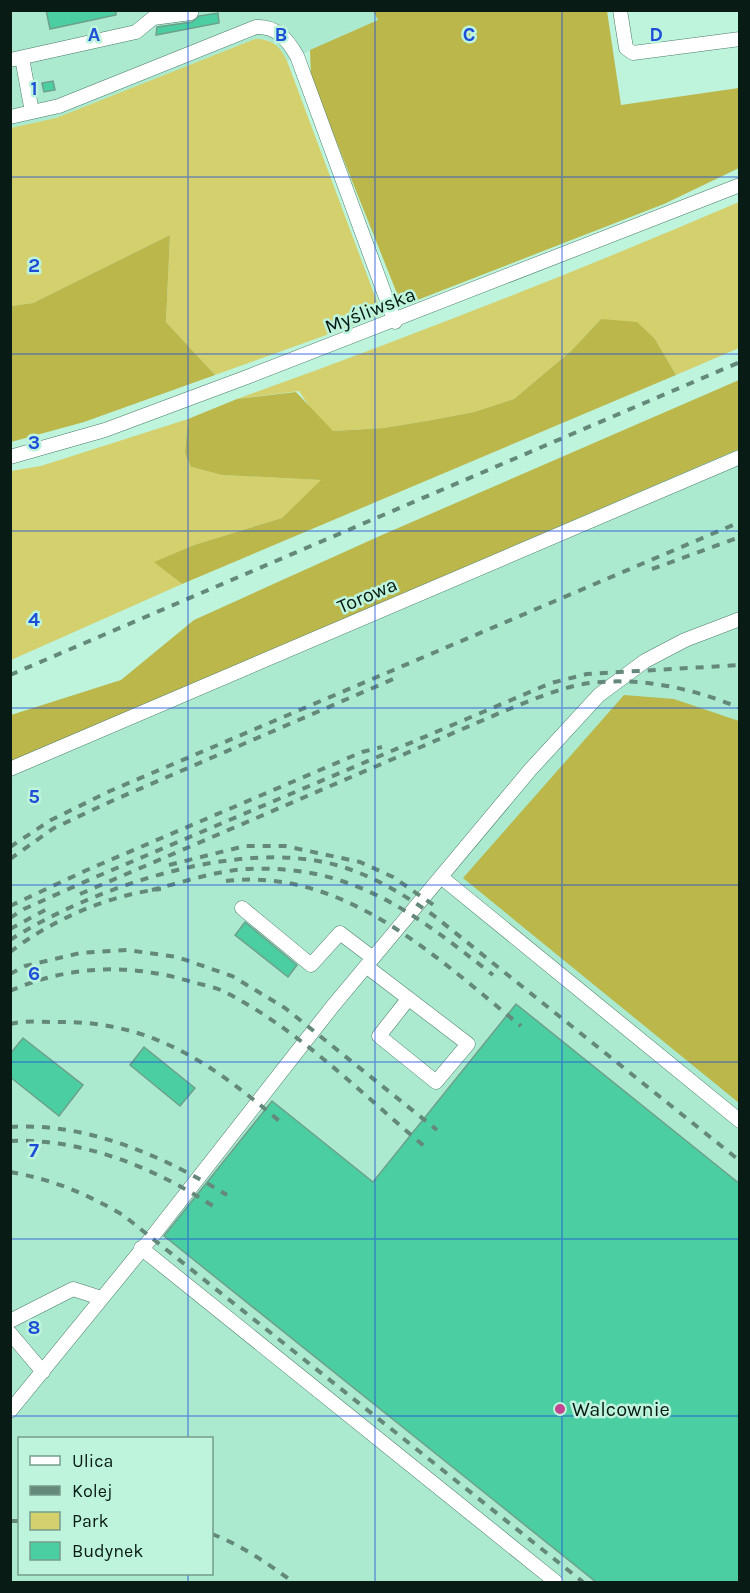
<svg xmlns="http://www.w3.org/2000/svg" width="750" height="1593" viewBox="0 0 750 1593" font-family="Karla,sans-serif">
<rect width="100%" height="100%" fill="#bef3dc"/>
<path fill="#acead0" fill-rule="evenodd" d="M373 10 378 20 287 61 283 53 268 40 255 39 56 118 11 128 10 11Z
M739 464V1582H11L10 776ZM20 1438H212V1574H20Z"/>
<path fill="#d3d06d" d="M255 39C272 39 280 46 287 61L382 315 215 375 166 322 170 235 33 303 11 306V128L56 118Z
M739 202V348L676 375 655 339 601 319 571 351 514 399 474 412 432 420 384 428 332 431 311 409 299 391 237 399C406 338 574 273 739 202Z
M188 419 185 453 191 467 222 475 322 480 282 518 194 545 155 562 182 584 11 660V471L41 466Z"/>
<path fill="#bbb74a" d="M373 11H607L621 105 739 88V168L664 204 402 306 311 78 310 50 378 20Z
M170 235 166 322 215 375 84 422 11 442V306L33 303Z
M601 319 637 322 655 339 676 375 182 584 154 562 194 545 282 518 321 480 222 475 191 467 185 453 188 419 237 399 296 392 333 431 384 428 432 420 474 412 514 399 571 351Z
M739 380V449L11 762V715L121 680 194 620 382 535Z
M624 695 674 699 739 721V1103L463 878Z"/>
<path fill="#4bcea2" stroke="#6da08b" stroke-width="1.5" d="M46 10H116V15L50 29Z
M218 13 219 23 156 35 157 27 192 22 199 16Z
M53 81 55 90 44 92 42 83Z
M245 922 297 965 288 977 235 935Z
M516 1004 740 1184V1582H596L164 1236 272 1101 373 1182Z
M23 1038 83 1085 59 1116 10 1077V1054Z
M144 1047 195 1088 180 1106 130 1065Z"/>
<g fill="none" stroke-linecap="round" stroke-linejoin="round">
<defs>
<path id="minor" d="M620 10 626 48 633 53 740 39
M22 58 32 112
M10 60 136 32 153 18 191 13
M10 117 59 106 256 27C277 26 287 39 297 56L395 322
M10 457 105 430 247 377 740 185
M10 769 740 457
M441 877 740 1121
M242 908 311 965 340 933 373 958
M366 966 468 1044 436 1082 379 1036 405 1003
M141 1248 556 1582
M10 1321 73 1289 101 1298
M10 1333 43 1372
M10 1411 152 1237 332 1007 530 770 599 695 645 661 685 640 740 619"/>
</defs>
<use href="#minor" stroke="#4a7c68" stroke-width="15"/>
<use href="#minor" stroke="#fff" stroke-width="14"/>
<path stroke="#64897a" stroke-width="4" stroke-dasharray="8 8" stroke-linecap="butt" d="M652 569 740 537
M10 675 740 362
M10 847 51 820 110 791 740 522
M10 859 54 828 114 800 398 677
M169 865 245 846H285L360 862 393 877 435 906
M226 881C344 867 437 958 521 1026
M152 890C183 882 215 871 247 869 353 864 414 913 493 975
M80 894 502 712C530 701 560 687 590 683 641 677 692 688 740 708
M10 906 87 870 362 752 382 747
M10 918 24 909 91 879 551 683 587 674 740 665
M10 929 47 909
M10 940C93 887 238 838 336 865 372 875 403 894 433 915L740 1161
M10 952C52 920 108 895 161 889
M10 974 25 966 80 953 127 950 177 957 232 976 285 1008 437 1130
M10 991C69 965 131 963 192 982 203 985 216 987 227 993 300 1031 361 1093 424 1146
M10 1024C25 1020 42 1022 56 1022 152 1020 214 1065 284 1125
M10 1127C87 1122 163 1156 227 1195
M10 1141C84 1138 157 1169 216 1208
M10 1172C52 1179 87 1194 123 1215L583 1582
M10 1521H20
M212 1534C241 1545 267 1563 293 1582"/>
</g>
<path fill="none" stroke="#1d4ed8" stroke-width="1.5" stroke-opacity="0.55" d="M188 10V1438M375 10V1582M562 10V1582M10 177H740M10 354H740M10 531H740M10 708H740M10 885H740M10 1062H740M10 1239H740M10 1416H740M188 1574V1582"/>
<circle fill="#c44591" stroke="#bef3dc" stroke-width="2" cx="560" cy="1409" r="6"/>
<g text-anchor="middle" stroke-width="5" stroke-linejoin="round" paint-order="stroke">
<g font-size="20" fill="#081c15" stroke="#bef3dc">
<text transform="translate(370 310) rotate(-21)" y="7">Myśliwska</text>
<text transform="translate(367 595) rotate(-23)" y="7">Torowa</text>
</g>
<g font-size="20" fill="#081c15" stroke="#bef3dc" text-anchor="start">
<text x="572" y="1416">Walcownie</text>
</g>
</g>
<g font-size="20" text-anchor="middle" font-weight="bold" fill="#1d4ed8" stroke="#bef3dc" stroke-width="5" stroke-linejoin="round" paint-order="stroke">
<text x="94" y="41">A</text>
<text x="281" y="41">B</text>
<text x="469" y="41">C</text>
<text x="656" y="41">D</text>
<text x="34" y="95">1</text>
<text x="34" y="272">2</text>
<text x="34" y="449">3</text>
<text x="34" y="626">4</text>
<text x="34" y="803">5</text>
<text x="34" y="980">6</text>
<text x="34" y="1157">7</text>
<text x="34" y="1334">8</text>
</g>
<rect width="750" height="1593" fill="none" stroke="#081c15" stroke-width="24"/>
<rect x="18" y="1437" width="195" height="138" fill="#bef3dc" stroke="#759d8c" stroke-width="1.5"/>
<rect x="30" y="1456" width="30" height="9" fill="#ffffff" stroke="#759d8c" stroke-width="1.5"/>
<text x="72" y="1467" font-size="18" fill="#081c15">Ulica</text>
<rect x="30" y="1486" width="30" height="9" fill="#64897a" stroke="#759d8c" stroke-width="1.5"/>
<text x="72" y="1497" font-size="18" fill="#081c15">Kolej</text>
<rect x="30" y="1512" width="30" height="18" fill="#d3d06d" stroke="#759d8c" stroke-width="1.5"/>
<text x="72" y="1527" font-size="18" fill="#081c15">Park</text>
<rect x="30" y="1542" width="30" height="18" fill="#4bcea2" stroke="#759d8c" stroke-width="1.5"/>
<text x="72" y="1557" font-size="18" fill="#081c15">Budynek</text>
</svg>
